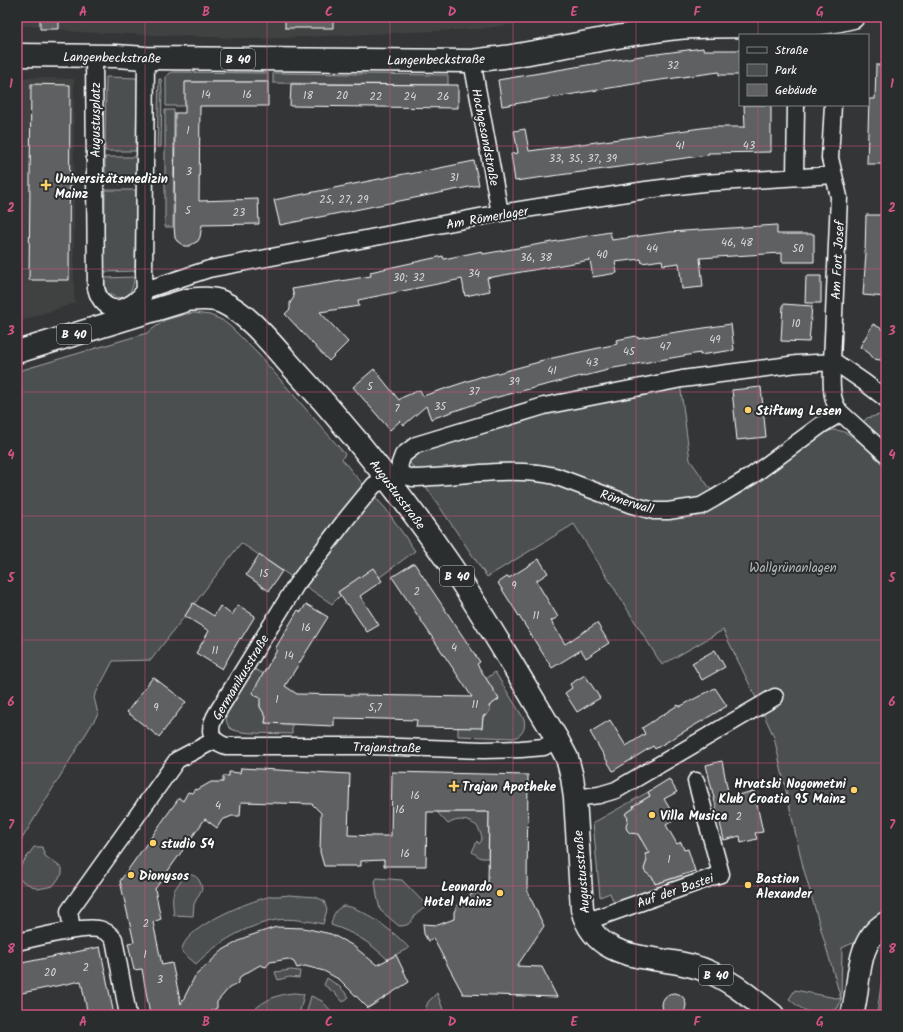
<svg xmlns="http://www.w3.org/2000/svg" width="903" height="1032" viewBox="0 0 903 1032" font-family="Kalam,sans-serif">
<rect width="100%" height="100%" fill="#333536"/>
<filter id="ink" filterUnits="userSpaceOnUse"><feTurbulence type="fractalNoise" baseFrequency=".025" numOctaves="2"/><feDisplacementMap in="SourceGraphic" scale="8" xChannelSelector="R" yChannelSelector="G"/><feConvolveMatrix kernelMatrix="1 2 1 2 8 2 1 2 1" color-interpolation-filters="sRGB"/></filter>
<g filter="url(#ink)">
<path fill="#404243" d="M17 17H40V26H17Z
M59 17H570L479 29 261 39 77 32 59 29Z
M17 77 74 79V291L75 303 17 322Z"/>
<path fill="#4c4f50" stroke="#a6a7a8" d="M172 72 268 73V82H186L185 106H166V76Z
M273 73 448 75V85L273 83Z
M106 77 137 78 136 151H105Z
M159 79H161L162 90 161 147H157Z
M165 110H174L173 227H165Z
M105 157H136V184L105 183Z
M105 190H136L135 271 104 272Z
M134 277C134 295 121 305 106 291L104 278Z
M194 313 210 315 222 320 232 328 258 354 345 454 342 459 353 473 386 509 415 551 380 577 373 569 338 592 340 596 332 604 241 543 151 660 113 661 94 697 98 714 17 847V369L22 370 147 333 165 320 186 314Z
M680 383 690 460 709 487 721 502 822 433C828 431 834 429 841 431 854 434 876 458 886 468V912L877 918 859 940 842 948 841 999 838 1008C833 1010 826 1014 820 1014 809 1015 797 1006 789 999L795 990 841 999 803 867 774 737 759 704 723 630 662 665 574 524 487 577 408 460 413 452 615 394Z
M883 414 886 415V446L863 422 867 418Z
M254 669 264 674 253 693 262 699C258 706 260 709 267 712L265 723 292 724V734C279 733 237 735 230 728 225 723 226 716 228 710Z
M495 672 524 719C526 728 523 735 514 738L458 736V727H482C483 712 486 708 499 699L486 679Z
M648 792 650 796 633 806 634 808 626 814 641 840 654 832 668 846 646 854 655 884 682 876 684 883 614 903 610 893 600 897 593 823Z
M437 812H489L488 858H481L472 852 477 841 479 844C485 839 480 832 477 826 467 819 458 818 448 824Z
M34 847H42L45 856 62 868V874L53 886 38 889 18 879 17 871Z
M187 874C197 875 200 879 202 889L194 904 193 916 174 915C171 892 172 891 187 874Z
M377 878 402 880 428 907C425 908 422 909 419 912 410 919 413 926 399 926L380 910 377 896 375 881Z
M289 895 316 897 324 901 327 910 323 924C308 921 291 918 276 920 245 926 218 942 196 964L182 952C180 928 253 899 273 896 278 896 284 896 289 895Z
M343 906C360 905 398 935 409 948L387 959C369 942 355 933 331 925 333 916 334 910 343 906Z
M886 959V1015H877L883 970Z
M291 970 300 971 299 978 289 977 278 980 275 972Z
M327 978 340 987 349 997 343 1002 336 994 324 985Z
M294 993 304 994 299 1015H258L253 1011C264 1000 278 994 294 993Z
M437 993 445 1015H423L428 1002Z
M311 996 322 1001 335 1015H306Z"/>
<path fill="#5f6162" stroke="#fff" d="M40 17H59V29H40Z
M285 17H333V28H285Z
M703 48V50H740V75H719V72L646 82 502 106 498 80 641 56Z
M876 65H886V164H867L869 99H875Z
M185 82H268V106H200L199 201 258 199 259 224 202 225 200 237 198 241 189 246H184L177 241 175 238 174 226 175 113H185Z
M31 84 70 85 69 280H29Z
M291 84 458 85V108L290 106Z
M744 105H771V152L708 153V155L515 181 511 154 518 153 514 131 525 129 529 151 709 127H745Z
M474 161 479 185 280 225 274 200 409 173 410 174Z
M866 215H886V297L863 295 866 253H865Z
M777 225V234H814V262H782V253L700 258 703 287 682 289 679 263 663 265 662 260 642 263 641 259 615 262 617 273 593 277 590 260 487 278 490 291 465 296 462 279 358 300 359 306 320 312 348 342 329 361 285 314 290 309V303L294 297 292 289 371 276 370 272 443 256 444 259 482 251 483 254 610 232 612 240 669 232Z
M806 276H821V303H805Z
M783 304 812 306 809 342 781 341Z
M731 324 734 350 700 355V353L608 369V370L581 377V376L490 399 431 419 426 406 404 425 400 421 390 430 353 387 374 369 399 400 403 397 420 390 423 396 483 376V377L539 362V361L617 344 616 340 636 336 637 338Z
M873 324 886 331V361L874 359 869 353 860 347Z
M761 387 766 437 737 440 732 390Z
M259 555 282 571 269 591 246 575Z
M539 559 548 573 536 581 558 617 551 621 565 644 597 623 609 643 586 658 581 650 552 668 498 583 508 576 509 578Z
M414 563 480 662 477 664 499 699 489 706 490 710 487 715 483 716 482 728 416 727 417 720 383 719 334 718V726L265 723 266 717 260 707V698L252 693 277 650 275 649 298 610 301 612 306 604 328 617 285 686 297 694 472 697 392 577Z
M373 568 382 581 360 596 379 625 367 632 348 604 347 605 338 592Z
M193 603 214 616 220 606 232 615 238 605 255 616 241 639 240 638 222 669 196 653 209 631 185 616Z
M715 650 725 667 702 680 692 663Z
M585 675 600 698 577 712 565 693 572 688 570 684Z
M153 677 186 702 159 737 127 712Z
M715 688 727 706 655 749 653 746 613 771 590 732 610 720 626 746 645 734 642 728 678 705 679 707Z
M722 761 729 797 754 791 763 832 755 833 757 839 741 843 740 836 724 840 706 765Z
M241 768 350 774 348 835 375 836H391L392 772 528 775 527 891 544 926 517 966 542 967 557 997 463 994 433 938 428 941 424 934 423 924 438 925 454 919V912L459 902 488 884 489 812H427L426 866H384V860L361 861V866H324L320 852 321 813 312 804 241 802 240 816H232L222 820 217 828 205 819 155 889 161 919 153 922 162 965 172 963 181 1004 195 976 223 950 246 937 276 927 304 928 331 934 352 945 377 965 396 955 409 982 368 1008 340 980 324 971 305 966 297 968 294 962 288 959 270 962 266 967 260 965 241 976 237 984 229 988 217 1002V1008L211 1011 210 1015H150L142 969 134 970 128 943 134 942 120 881 179 798 183 801 188 792 192 793 195 789 197 790 211 782H223V776H229V772L240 773Z
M669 779 677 792 664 799 676 819 666 825 677 844 681 842 684 850 688 849 695 871 655 884 653 878 645 872 644 869 647 860 645 854 649 853 638 834 630 833 627 830 626 827 628 818 625 814 634 808 633 806 650 796 648 792Z
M100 947 114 1015H88L81 981 17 994V964Z
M662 1005a12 12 0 1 1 24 0a12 12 0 1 1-24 0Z"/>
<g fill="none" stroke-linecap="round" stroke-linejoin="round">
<defs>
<path id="minor" d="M94 56 96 288C103 318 131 311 145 290
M472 61 500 213
M833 105 830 158 839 197 832 362C832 379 829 400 841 413L886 454
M795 177 796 105
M145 290 209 269 500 213 646 190 703 183 834 175
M142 300 145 290 144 273 146 58
M399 474 400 463 403 455 416 445 544 406 682 379 797 364 835 362 864 382 886 399
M557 739 544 747 521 749 483 750 373 746H226C206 739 209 726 218 711L296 585 347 518 374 485 399 474 413 478C459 477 510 466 555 476L632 505 654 511H668L701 506 715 498 753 475 821 425 841 413
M575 798 599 795 616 790 775 697
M585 922 721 874 696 781
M72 930 69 911 177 760 215 740
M17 942C35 938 87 924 102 930 107 932 111 935 114 939L128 1015"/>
<path id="secondary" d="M852 1015C861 984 854 942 886 923"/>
<path id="primary" d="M17 55 116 56 146 58 472 61C485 59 498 58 511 56 567 47 621 34 678 28 736 23 796 32 853 17
M17 352 187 300C198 299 211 297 222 302 250 315 273 346 293 368 351 430 403 496 451 566 488 622 522 681 557 739L567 758 572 777 575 798 582 909C597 969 663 952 707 971 732 981 752 999 773 1015"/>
</defs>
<use href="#minor" stroke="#fff" stroke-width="19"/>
<use href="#secondary" stroke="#fff" stroke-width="25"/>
<use href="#primary" stroke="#fff" stroke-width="25"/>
<use href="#minor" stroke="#2a2d2e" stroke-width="16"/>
<use href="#secondary" stroke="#2a2d2e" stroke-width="22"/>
<use href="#primary" stroke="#2a2d2e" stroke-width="22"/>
</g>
</g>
<path fill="none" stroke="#d15284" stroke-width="1" stroke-opacity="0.55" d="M145 17V1015M267 17V1015M390 17V1015M513 17V1015M636 17V1015M758 17V35M758 105V1015M17 146H886M17 269H886M17 392H886M17 516H886M17 640H886M17 763H886M17 886H886"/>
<g fill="#ffd166" stroke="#2a2d2e" stroke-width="1.5">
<path d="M44 179h4v4h4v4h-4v4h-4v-4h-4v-4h4z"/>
<circle cx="748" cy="410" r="4"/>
<path d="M452 780h4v4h4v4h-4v4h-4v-4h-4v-4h4z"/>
<circle cx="854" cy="790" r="4"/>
<circle cx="652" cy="815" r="4"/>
<circle cx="153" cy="843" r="4"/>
<circle cx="131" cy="875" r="4"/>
<circle cx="748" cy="885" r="4"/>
<circle cx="500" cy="893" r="4"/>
</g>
<g text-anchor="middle" stroke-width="4" stroke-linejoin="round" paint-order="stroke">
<g font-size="11" fill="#d7d8d8">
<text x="673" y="69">32</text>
<text x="206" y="98">14</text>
<text x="247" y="98">16</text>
<text x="308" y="99">18</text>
<text x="342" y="99">20</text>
<text x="376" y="100">22</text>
<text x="410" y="100">24</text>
<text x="443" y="100">26</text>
<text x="188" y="134">1</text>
<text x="680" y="149">41</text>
<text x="749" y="149">43</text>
<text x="583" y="162">33, 35, 37, 39</text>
<text x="189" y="175">3</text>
<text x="454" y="181">31</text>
<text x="344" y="203">25, 27, 29</text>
<text x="188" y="214">5</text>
<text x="239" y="216">23</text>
<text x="737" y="246">46, 48</text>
<text x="652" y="252">44</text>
<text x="798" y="252">50</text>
<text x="602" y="258">40</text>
<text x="536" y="261">36, 38</text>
<text x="474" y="277">34</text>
<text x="409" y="281">30; 32</text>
<text x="796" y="327">10</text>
<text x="715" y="343">49</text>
<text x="665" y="350">47</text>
<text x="629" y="355">45</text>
<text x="592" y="366">43</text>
<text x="552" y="374">41</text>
<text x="514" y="385">39</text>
<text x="370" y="390">5</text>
<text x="474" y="395">37</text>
<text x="440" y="410">35</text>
<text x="397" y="412">7</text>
<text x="264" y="577">15</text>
<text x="514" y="589">9</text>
<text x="417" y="595">2</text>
<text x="536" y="619">11</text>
<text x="306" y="631">16</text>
<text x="454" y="651">4</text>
<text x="215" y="654">11</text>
<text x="289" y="659">14</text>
<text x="277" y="703">1</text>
<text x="475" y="708">11</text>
<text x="156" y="711">9</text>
<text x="375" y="711">5,7</text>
<text x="415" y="799">16</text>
<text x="218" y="809">4</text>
<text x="400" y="813">16</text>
<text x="739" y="820">2</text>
<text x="405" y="857">16</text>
<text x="669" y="863">1</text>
<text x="146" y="927">2</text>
<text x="145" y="958">1</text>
<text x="86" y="971">2</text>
<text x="50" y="976">20</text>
<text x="160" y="983">3</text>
</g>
<g fill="#2a2d2e" stroke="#bfc0c0" stroke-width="1">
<rect x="221" y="49" width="34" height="20" rx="3"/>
<rect x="57" y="324" width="34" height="20" rx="3"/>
<rect x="440" y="566" width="34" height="20" rx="3"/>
<rect x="699" y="965" width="34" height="20" rx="3"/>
</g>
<g font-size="12" font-weight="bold" fill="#fff">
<text x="238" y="63">B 40</text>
<text x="74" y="338">B 40</text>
<text x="457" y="580">B 40</text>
<text x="716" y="979">B 40</text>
</g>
<g font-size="13" fill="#fff" stroke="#2a2d2e">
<text transform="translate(112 57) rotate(1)" y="5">Langenbeckstraße</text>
<text transform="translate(436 59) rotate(-1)" y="5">Langenbeckstraße</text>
<text transform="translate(95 120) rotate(-90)" y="5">Augustusplatz</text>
<text transform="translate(486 137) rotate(79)" y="5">Hochgesandstraße</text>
<text transform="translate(487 217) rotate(-10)" y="5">Am Römerlager</text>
<text transform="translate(837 260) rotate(-87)" y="5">Am Fort Josef</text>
<text transform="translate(398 494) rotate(53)" y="5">Augustusstraße</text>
<text transform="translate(627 501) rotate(17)" y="5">Römerwall</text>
<text transform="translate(240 677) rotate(-59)" y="5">Germanikusstraße</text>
<text transform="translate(387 747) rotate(1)" y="5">Trajanstraße</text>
<text transform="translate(581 872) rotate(-95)" y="5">Augustusstraße</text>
<text transform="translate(675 890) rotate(-19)" y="5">Auf der Bastei</text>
</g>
<g font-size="13" font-weight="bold" fill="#fff" stroke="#2a2d2e" text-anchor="start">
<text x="55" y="183">Universitätsmedizin<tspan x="55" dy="15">Mainz</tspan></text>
<text x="756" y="415">Stiftung Lesen</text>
<text x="846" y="788" text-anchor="end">Hrvatski Nogometni<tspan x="846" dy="15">Klub Croatia 95 Mainz</tspan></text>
<text x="462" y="791">Trajan Apotheke</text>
<text x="660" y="820">Villa Musica</text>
<text x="161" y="848">studio 54</text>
<text x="139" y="880">Dionysos</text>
<text x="756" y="883">Bastion<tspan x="756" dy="15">Alexander</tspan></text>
<text x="492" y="891" text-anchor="end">Leonardo<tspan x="492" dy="15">Hotel Mainz</tspan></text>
</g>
<g font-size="13" fill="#b7b9b9" stroke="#2a2d2e">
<text x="793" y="572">Wallgrünanlagen</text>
</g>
</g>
<rect width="903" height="1032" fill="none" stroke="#2a2d2e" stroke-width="44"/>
<rect x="739" y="34" width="130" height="72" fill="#2a2d2e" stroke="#7f8182"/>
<rect x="747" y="47" width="20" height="6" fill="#2a2d2e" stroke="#7f8182"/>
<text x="775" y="54" font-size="12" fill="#ffffff">Straße</text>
<rect x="747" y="64" width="20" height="12" fill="#4c4f50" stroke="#7f8182"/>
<text x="775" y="74" font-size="12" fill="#ffffff">Park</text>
<rect x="747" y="84" width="20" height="12" fill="#5f6162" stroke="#7f8182"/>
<text x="775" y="94" font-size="12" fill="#ffffff">Gebäude</text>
<rect x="22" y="22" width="859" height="988" fill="none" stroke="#d15284" stroke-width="1.5"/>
<g font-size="13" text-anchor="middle" font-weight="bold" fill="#d15284">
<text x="83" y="16">A</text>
<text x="206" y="16">B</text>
<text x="329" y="16">C</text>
<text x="452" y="16">D</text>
<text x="574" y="16">E</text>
<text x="697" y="16">F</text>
<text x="820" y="16">G</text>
<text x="11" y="88">1</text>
<text x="892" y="88">1</text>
<text x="11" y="212">2</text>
<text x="892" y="212">2</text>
<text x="11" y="335">3</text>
<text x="892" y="335">3</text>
<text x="11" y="459">4</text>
<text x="892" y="459">4</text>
<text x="11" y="582">5</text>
<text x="892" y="582">5</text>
<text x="11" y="706">6</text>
<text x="892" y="706">6</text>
<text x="11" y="829">7</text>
<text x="892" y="829">7</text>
<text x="11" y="953">8</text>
<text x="892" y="953">8</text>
<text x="83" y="1026">A</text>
<text x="206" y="1026">B</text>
<text x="329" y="1026">C</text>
<text x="452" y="1026">D</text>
<text x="574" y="1026">E</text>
<text x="697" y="1026">F</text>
<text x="820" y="1026">G</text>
</g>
</svg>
